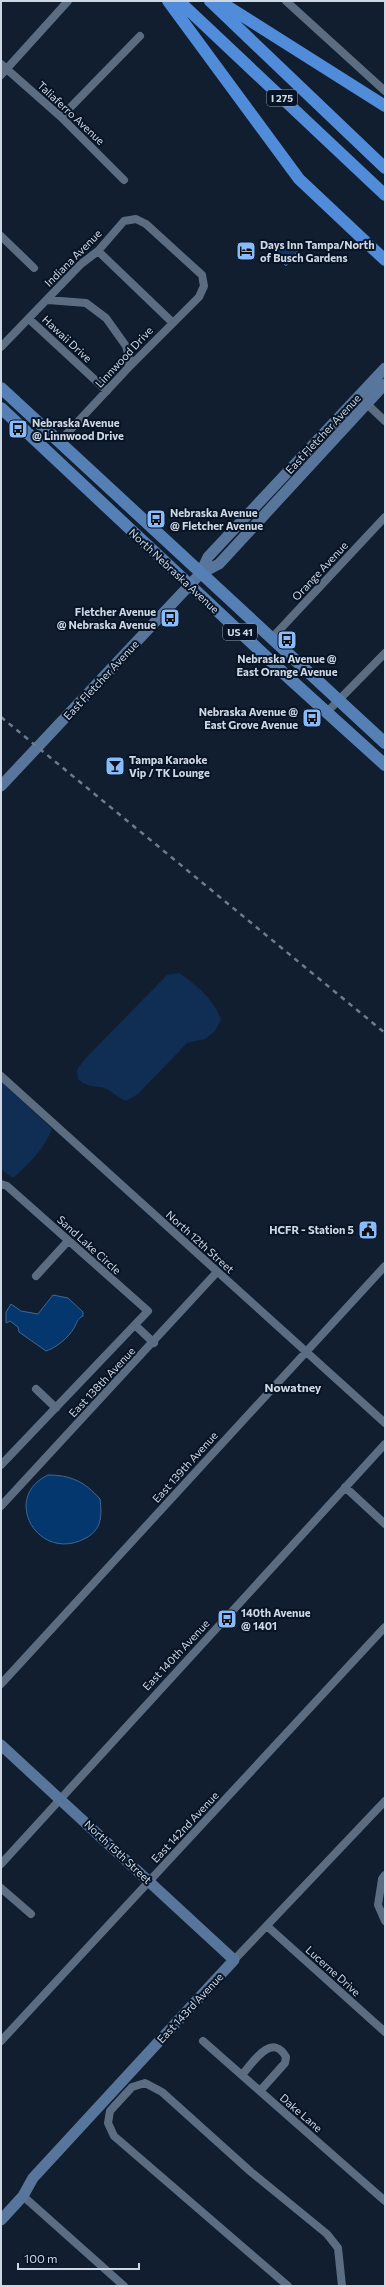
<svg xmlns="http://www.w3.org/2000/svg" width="386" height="2287" viewBox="0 0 386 2287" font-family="Commissioner,sans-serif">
<rect width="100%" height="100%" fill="#101e2f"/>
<path fill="#102e53" d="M179 973C197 985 214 1000 221 1020L215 1031 205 1039 187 1043 138 1094 126 1101C119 1098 114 1093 107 1089 95 1084 91 1090 78 1079L77 1070 85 1059 167 975Z
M1 1081 52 1129C45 1148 28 1165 13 1178L1 1169Z"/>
<path fill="#05376f" stroke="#416792" d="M289 242 298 250 286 266 275 255Z
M53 1295 68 1298 83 1312V1316C77 1319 77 1323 74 1328 69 1337 56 1348 46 1351L19 1332 18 1327 10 1321 6 1323V1312L11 1304 21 1311 38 1314Z
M48 1475C71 1475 85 1482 100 1499 102 1516 102 1529 86 1538 39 1564 0 1498 48 1475Z"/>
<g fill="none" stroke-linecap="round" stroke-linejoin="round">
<path stroke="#5c6d82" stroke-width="8" d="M286 1 385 91
M1 64 61 117 124 180
M1 75 68 1
M61 117 140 36
M1 236 34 268
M98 251 172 322
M48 300 86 303 106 318 126 346 129 357 128 368
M29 319 107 391
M1 347 81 264 98 251 124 221 136 219 146 224 202 275 204 286 199 297 128 368 59 442
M367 404 385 421
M271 639 385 517
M326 713 385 653
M1 1076 385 1423
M1 1184 7 1186 148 1311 1 1465
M36 1276 68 1241
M135 1325 154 1343
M36 1389 56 1408
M345 1487 385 1524
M1 1506 217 1272
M1 1684 385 1266
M1 1864 385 1444
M385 1875 382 1879 378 1905 385 1921
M1 1888 31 1914
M267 1926 385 2032
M234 1960 385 1801
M1 2041 385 1627
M203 2041 385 2201
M242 2075C253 2062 272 2032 286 2057L285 2063 260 2091
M23 2196 124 2286
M288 2286 114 2136 108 2123 110 2111 132 2087 145 2083 162 2092 251 2172 327 2234 338 2248 342 2286"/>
<path stroke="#58769c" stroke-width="11" d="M200 574 208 557 385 368
M1 786 200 574 219 564 385 384
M1 1745 234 1960 33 2178 23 2196 1 2220"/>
<path stroke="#5580b6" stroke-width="12" d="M1 388 385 743
M1 408 290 679 385 765"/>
<path stroke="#508cd9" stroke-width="12" d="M168 1 299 179 385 260
M179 1 385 195
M210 1 385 168
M219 1 385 106"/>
<path stroke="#6f7b8a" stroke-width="2.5" stroke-dasharray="5 5" stroke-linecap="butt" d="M1 717 385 1033"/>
</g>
<defs>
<symbol id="hotel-square" viewBox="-11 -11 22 22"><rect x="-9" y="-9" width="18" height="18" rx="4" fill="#88bafc" stroke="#071425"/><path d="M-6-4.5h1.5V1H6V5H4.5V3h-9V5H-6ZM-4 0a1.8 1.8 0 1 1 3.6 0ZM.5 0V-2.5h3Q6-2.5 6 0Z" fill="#111"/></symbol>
<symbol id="bus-square" viewBox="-11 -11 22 22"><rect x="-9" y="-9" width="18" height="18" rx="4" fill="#88bafc" stroke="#071425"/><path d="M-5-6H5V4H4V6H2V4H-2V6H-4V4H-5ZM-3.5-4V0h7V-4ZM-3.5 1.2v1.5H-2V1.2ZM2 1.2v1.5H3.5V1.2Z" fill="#111"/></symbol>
<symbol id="bar-square" viewBox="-11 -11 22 22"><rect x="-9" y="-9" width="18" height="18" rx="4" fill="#88bafc" stroke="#071425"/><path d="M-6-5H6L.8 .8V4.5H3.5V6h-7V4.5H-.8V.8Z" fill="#111"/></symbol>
<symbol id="civic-square" viewBox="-11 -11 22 22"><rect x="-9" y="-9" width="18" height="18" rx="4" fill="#88bafc" stroke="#071425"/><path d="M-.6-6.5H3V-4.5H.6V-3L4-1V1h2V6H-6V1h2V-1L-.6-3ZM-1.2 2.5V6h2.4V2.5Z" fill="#111"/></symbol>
</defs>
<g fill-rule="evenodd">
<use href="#hotel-square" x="235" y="240" width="22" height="22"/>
<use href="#bus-square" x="7" y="418" width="22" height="22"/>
<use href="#bus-square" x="145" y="508" width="22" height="22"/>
<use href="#bus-square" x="159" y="607" width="22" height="22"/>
<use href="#bus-square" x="276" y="629" width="22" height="22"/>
<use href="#bus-square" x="301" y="707" width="22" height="22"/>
<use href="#bar-square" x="104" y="755" width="22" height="22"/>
<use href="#civic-square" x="357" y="1219" width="22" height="22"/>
<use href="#bus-square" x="216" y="1608" width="22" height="22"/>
</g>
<g text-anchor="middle" stroke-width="4" stroke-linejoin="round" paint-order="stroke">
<g fill="#071425" stroke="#929dab" stroke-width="1">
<rect x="267" y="90" width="30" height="16" rx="3"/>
<rect x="223" y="624" width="34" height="16" rx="3"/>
</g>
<g font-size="10" font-weight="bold" fill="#ced8e4">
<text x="282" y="102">I 275</text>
<text x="240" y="636">US 41</text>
</g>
<g font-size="11" fill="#ced8e4" stroke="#071425">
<text transform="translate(71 113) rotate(43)" y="4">Taliaferro Avenue</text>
<text transform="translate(73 258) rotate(-45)" y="4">Indiana Avenue</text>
<text transform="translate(67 339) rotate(43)" y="4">Hawaii Drive</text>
<text transform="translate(124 357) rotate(-47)" y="4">Linnwood Drive</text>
<text transform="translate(323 434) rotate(-47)" y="4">East Fletcher Avenue</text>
<text transform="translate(174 571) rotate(43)" y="4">North Nebraska Avenue</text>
<text transform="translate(320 571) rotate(-47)" y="4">Orange Avenue</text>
<text transform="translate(101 680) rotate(-47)" y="4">East Fletcher Avenue</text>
<text transform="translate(200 1242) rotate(42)" y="4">North 12th Street</text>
<text transform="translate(89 1245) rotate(42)" y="4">Sand Lake Circle</text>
<text transform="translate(102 1382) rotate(-47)" y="4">East 138th Avenue</text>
<text transform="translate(185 1467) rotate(-48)" y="4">East 139th Avenue</text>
<text transform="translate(176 1655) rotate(-47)" y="4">East 140th Avenue</text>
<text transform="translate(185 1827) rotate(-47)" y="4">East 142nd Avenue</text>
<text transform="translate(118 1852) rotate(43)" y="4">North 15th Street</text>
<text transform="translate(333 1971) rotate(42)" y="4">Lucerne Drive</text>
<text transform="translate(190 2008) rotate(-47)" y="4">East 143rd Avenue</text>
<text transform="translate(301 2113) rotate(41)" y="4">Dake Lane</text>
</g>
<g font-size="11" font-weight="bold" fill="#ced8e4" stroke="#071425" text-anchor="start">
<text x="260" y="249">Days Inn Tampa/North<tspan x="260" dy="13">of Busch Gardens</tspan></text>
<text x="32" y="427">Nebraska Avenue<tspan x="32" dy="13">@ Linnwood Drive</tspan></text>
<text x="170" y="517">Nebraska Avenue<tspan x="170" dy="13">@ Fletcher Avenue</tspan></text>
<text x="156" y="616" text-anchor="end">Fletcher Avenue<tspan x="156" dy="13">@ Nebraska Avenue</tspan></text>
<text x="287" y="663" text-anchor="middle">Nebraska Avenue @<tspan x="287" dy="13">East Orange Avenue</tspan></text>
<text x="298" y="716" text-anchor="end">Nebraska Avenue @<tspan x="298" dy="13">East Grove Avenue</tspan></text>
<text x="129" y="764">Tampa Karaoke<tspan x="129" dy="13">Vip / TK Lounge</tspan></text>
<text x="354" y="1234" text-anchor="end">HCFR - Station 5</text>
<text x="241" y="1617">140th Avenue<tspan x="241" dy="13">@ 1401</tspan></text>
</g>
<g font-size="12" font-weight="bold" fill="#ced8e4" stroke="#071425">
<text x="293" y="1392">Nowatney</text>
</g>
</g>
<rect width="386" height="2287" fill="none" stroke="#ced8e4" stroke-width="4"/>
<path d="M18 2263v6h121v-6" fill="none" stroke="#ced8e4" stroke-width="2"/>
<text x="24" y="2263" font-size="12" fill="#ced8e4" stroke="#071425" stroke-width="3" paint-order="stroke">100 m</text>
</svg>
